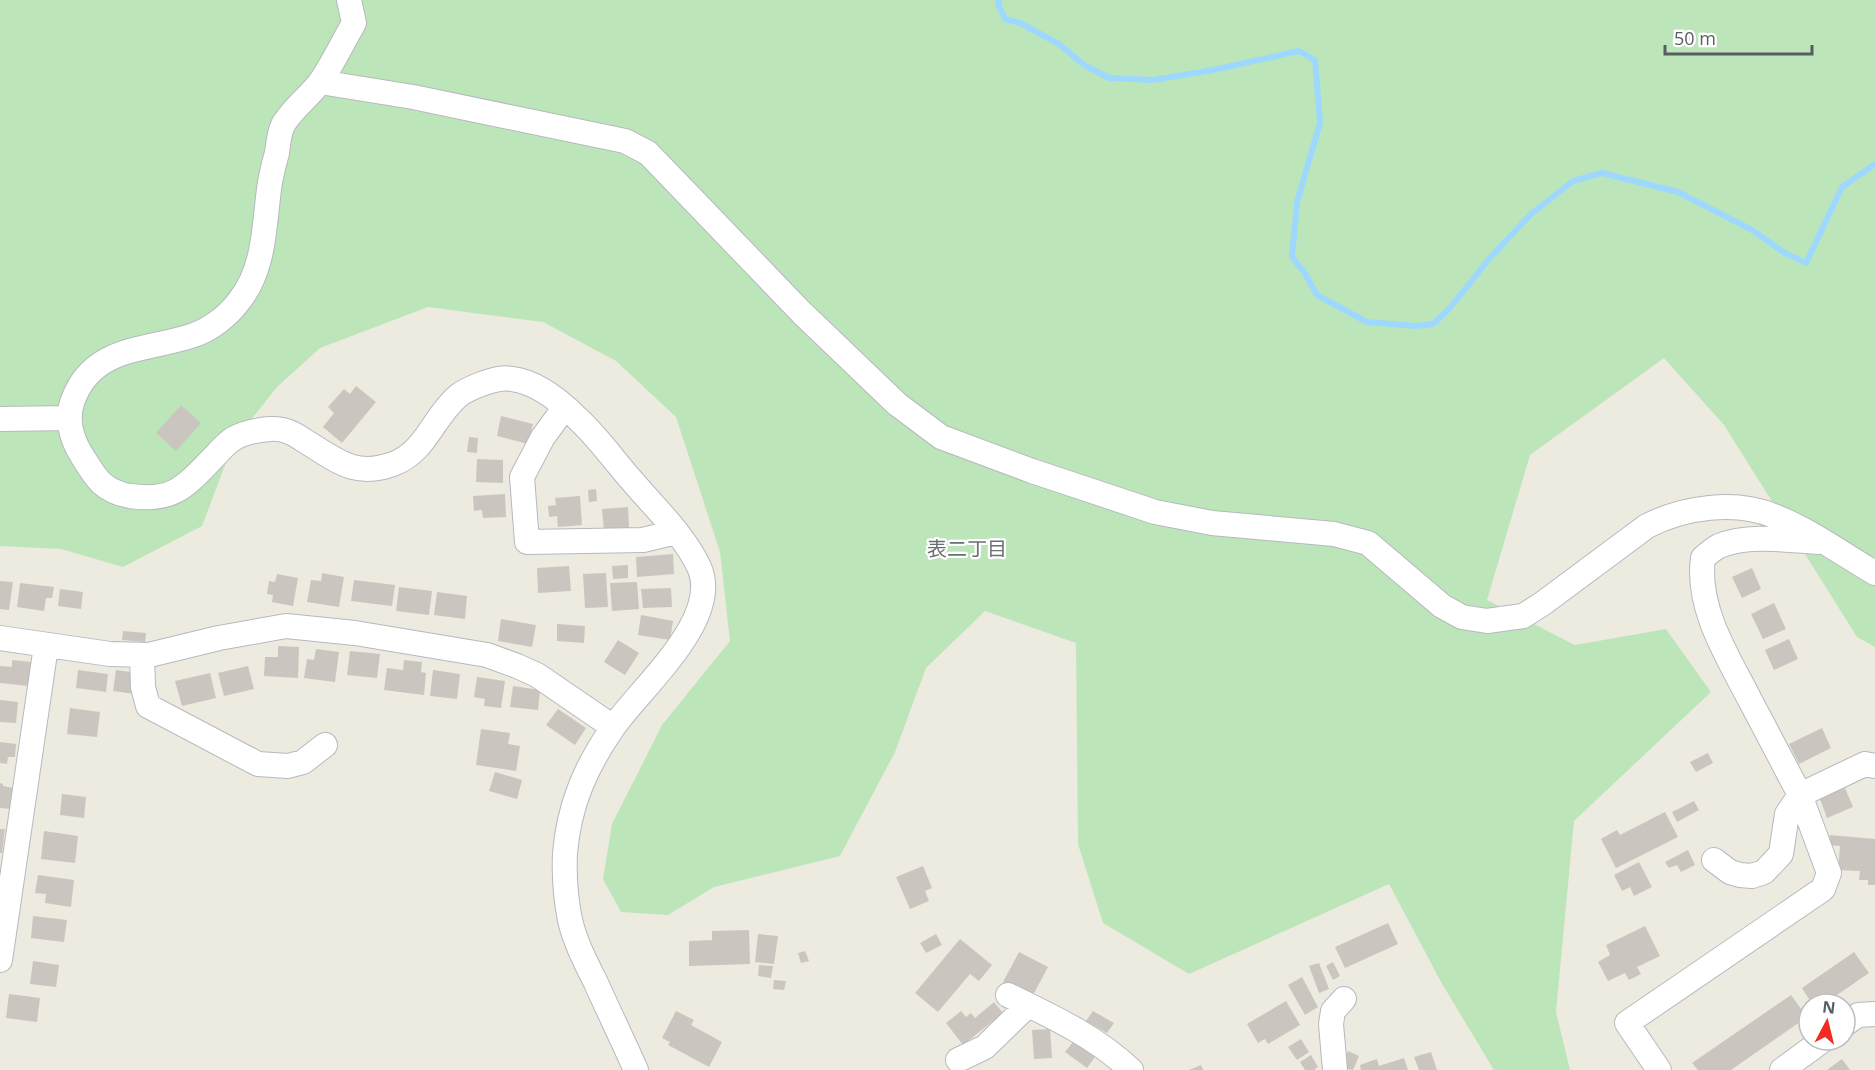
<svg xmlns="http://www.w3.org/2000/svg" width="1875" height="1070" viewBox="0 0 1875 1070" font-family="'Open Sans','Noto Sans JP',sans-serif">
<rect width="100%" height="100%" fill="#edeae0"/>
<path fill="#bce6ba" d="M0 0H1875V647L1857 637 1724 425 1664 358 1530 455 1487 600 1575 645 1666 629 1711 692 1574 821 1556 1012 1570 1070H1494L1441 982 1389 884 1189 974 1103 923 1078 844 1076 643 985 611 926 668 895 752 840 856 714 887 668 915 621 912 603 879 612 824 662 725 730 641 720 552 676 417 616 361 543 322 428 307 320 348 277 387 234 441 202 526 123 567 61 549 0 546Z"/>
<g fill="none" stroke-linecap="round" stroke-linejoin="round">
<path stroke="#9ed8ff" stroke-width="6" d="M999 0 998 4 1005 19 1020 23 1059 44 1084 65 1109 78 1153 80 1213 70 1299 51 1315 60 1320 123 1297 202 1292 257 1304 272 1317 295 1367 322 1416 326 1433 324 1450 308 1489 259 1531 214 1573 181 1602 173 1678 192 1752 230 1785 253 1806 263 1842 187 1875 164"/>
</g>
<path fill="#cac6bf" d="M356 386 376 402 342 443 323 427 334 413 328 407 344 389 350 394Z
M181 405 201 423 176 451 156 433Z
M501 416 533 424 528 444 497 436Z
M469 437 478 438 477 453 467 452Z
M477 459 503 460V483L476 482Z
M596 489 597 501 589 502 588 490Z
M505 494 506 517 483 518 482 510 474 511 473 496Z
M580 496 582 525 558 527 557 516 549 517 548 506 556 505 555 498Z
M628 507 629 528 604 531 602 509Z
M673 554 674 574 637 577 636 557Z
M628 565V578L613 579 612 566Z
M569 566 571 591 538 593 537 568Z
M1752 568 1761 589 1742 598 1732 577Z
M322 573 344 577 339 607 307 602 311 580 321 581Z
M606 573 608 607 585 608 583 574Z
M277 574 298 578 293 606 272 602 273 595 267 594 269 581 275 582Z
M354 580 395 585 392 606 351 601Z
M0 581 13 582 9 610 0 609Z
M637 582 639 609 612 611 610 583Z
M20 583 54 587 52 598H46L44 611 17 607Z
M399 587 432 591 429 615 396 611Z
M671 588 672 607 643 608 641 589Z
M60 589 83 592 81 609 58 606Z
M437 592 467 596 465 619 434 615Z
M1774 603 1786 629 1763 639 1751 614Z
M641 615 673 621 670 640 638 635Z
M501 619 536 625 532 647 498 641Z
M557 624 585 626 584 643 557 641Z
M123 631 146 633 145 642 122 640Z
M1789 639 1798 659 1774 670 1765 650Z
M618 640 639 653 625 675 604 662Z
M278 646 299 647 298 678 264 676 265 657H278Z
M316 649 339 652 335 682 304 678 307 659 314 660Z
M350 651 380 654 377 678 347 675Z
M12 660 32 662 29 686 0 683V666L12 667Z
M404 660 422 662 421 672 426 673 424 695 384 690 387 668 403 670Z
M248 666 254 689 224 696 218 673Z
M78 670 108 674 106 692 76 688Z
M116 670 138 673 135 694 113 691Z
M433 670 460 674 457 699 430 696Z
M210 673 216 698 182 706 175 681Z
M477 677 505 681 501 708 484 706 485 699 474 697Z
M513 686 540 690 538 710 510 707Z
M0 700 18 702 16 723 0 722Z
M70 708 100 712 97 737 67 734Z
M558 709 586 728 575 745 546 725Z
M1822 728 1831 748 1799 764 1789 744Z
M481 729 510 733 508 744 520 746 516 771 476 765Z
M0 742 16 744 15 757H8L7 764 0 763Z
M1708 753 1713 763 1696 772 1690 762Z
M495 772 522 780 517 799 489 791Z
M0 783 3 784V786L14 788 11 809 0 808Z
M1845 788 1853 807 1827 818 1820 799Z
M62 794 86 797 84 818 60 815Z
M1694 801 1699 810 1677 822 1672 812Z
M1665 812 1678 837 1616 868 1601 839 1617 830 1620 835Z
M0 829H5L2 853H0Z
M44 831 78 836 75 863 41 859Z
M1830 835 1875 839V885H1868V880H1859L1860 871 1838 870 1840 846 1829 845Z
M1688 850 1695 865 1681 872 1677 865 1669 868 1665 862Z
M1639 862 1652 887 1634 896 1630 887 1622 891 1614 875Z
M923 866 932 888 925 891 929 901 910 909 896 877Z
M38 875 74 880 71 907 45 903 46 894 35 893Z
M33 916 67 920 64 942 31 938Z
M1388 923 1398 944 1345 968 1335 947Z
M1645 926 1660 956 1637 967 1641 974 1629 980 1625 973 1608 981 1598 962 1610 955 1606 945Z
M749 930 750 964 689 966V941L712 940V931Z
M758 934 778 936 774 964 755 962Z
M936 934 942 945 926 953 920 943Z
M960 939 992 965 979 981 970 974 938 1012 915 993Z
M805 951 809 961 801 963 798 953Z
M1019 952 1048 967 1032 997 1003 982Z
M1854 952 1869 973 1824 1004H1812L1802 988Z
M33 961 59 965 56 987 30 984Z
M1333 962 1340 976 1333 980 1326 966Z
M1319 963 1329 989 1319 993 1309 966Z
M759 965 773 966 771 978 758 976Z
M1302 977 1318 1007 1305 1015 1288 985Z
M774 980 786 981 784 990 773 989Z
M9 994 40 998 37 1022 6 1018Z
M1791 995 1807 1017 1731 1070H1698L1692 1063Z
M1286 1001 1300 1025 1268 1044 1265 1039 1258 1043 1247 1024Z
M994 1002 1003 1013 963 1045 946 1023 961 1011 966 1017 971 1013 975 1018Z
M676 1011 694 1020 691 1025 722 1042 709 1067 668 1045 670 1042 662 1038Z
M1093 1011 1114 1023 1107 1033 1086 1021Z
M1050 1029 1052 1058 1034 1059 1032 1030Z
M1077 1037 1098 1053 1087 1068 1065 1052Z
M1301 1039 1309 1052 1297 1060 1288 1047Z
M1348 1051 1359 1056 1353 1070 1340 1067Z
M1431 1052 1437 1070H1419L1414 1057Z
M1311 1055 1318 1067 1314 1070H1305L1300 1062Z
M1404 1058 1408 1070H1361L1360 1065 1377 1059 1379 1066Z
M1842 1059 1850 1070H1827Z
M1201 1065 1203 1070H1189Z"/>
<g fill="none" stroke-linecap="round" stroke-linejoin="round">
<defs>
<path id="minor" d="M349 0 354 23C343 42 333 63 321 81 310 96 291 110 283 125 279 133 278 145 277 153 274 163 272 172 270 182 264 221 266 268 239 301 228 316 211 329 194 335 148 351 93 345 73 400 66 418 71 438 81 454 95 477 102 491 130 496 172 502 184 488 212 459 218 453 225 444 233 439 243 433 258 430 270 429 284 428 293 433 305 441 336 460 355 478 393 464 426 452 433 417 458 396 465 390 476 386 484 383 494 380 502 377 512 379 537 382 560 401 577 418 598 437 615 462 634 483 656 509 684 535 699 567 723 619 639 689 612 729 585 768 569 806 565 853 564 874 566 900 570 920 575 942 586 963 596 983 609 1012 623 1041 636 1070
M320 82 413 97 625 141 648 153 802 313 897 404 941 437 1032 471 1155 512 1212 523 1334 534 1368 543 1442 606 1462 617 1487 621 1523 616 1542 604 1647 526C1684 507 1735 500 1774 516 1810 530 1842 554 1875 573
M565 407 543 437 522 477 527 542 643 540 676 532
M0 419 68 418
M0 638 110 654 149 655 219 638 286 626 355 633 487 655 517 666 537 675 613 727
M142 655 143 687 148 706 258 764 288 766 303 762 325 745
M1714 860 1730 872 1740 875 1752 876 1764 872 1781 854 1787 814 1800 795C1783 763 1767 732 1750 700 1728 657 1696 608 1703 558 1708 554 1713 549 1719 546 1749 534 1787 540 1819 542
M0 960 46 646
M1008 995C1051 1016 1095 1036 1131 1070
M1845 1024 1858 1015 1875 1014
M958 1060 985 1047 1028 1005
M1335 1070 1331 1024 1333 1011 1344 999
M1659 1070 1627 1023 1823 889 1829 873 1800 795 1865 764 1875 766
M1782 1070 1823 1040"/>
</defs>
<use href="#minor" stroke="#b6b9be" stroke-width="26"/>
<use href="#minor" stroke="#fff" stroke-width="24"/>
</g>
<g text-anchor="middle" stroke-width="4.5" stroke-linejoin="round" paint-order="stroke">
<g font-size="20" fill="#6a6f74" stroke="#fff">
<text x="967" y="556">表二丁目</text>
</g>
</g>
<g transform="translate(1827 1022) rotate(7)"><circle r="28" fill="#ffffff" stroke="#bdbec0" stroke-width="1.5"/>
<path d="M0-4.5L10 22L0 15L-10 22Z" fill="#f12b22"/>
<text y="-9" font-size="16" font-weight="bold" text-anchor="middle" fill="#595d62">N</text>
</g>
<path d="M1665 45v9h147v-9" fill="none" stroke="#595d62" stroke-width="3"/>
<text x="1674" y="45" font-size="18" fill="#595d62" stroke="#ffffff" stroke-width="4.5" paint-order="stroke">50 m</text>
</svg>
